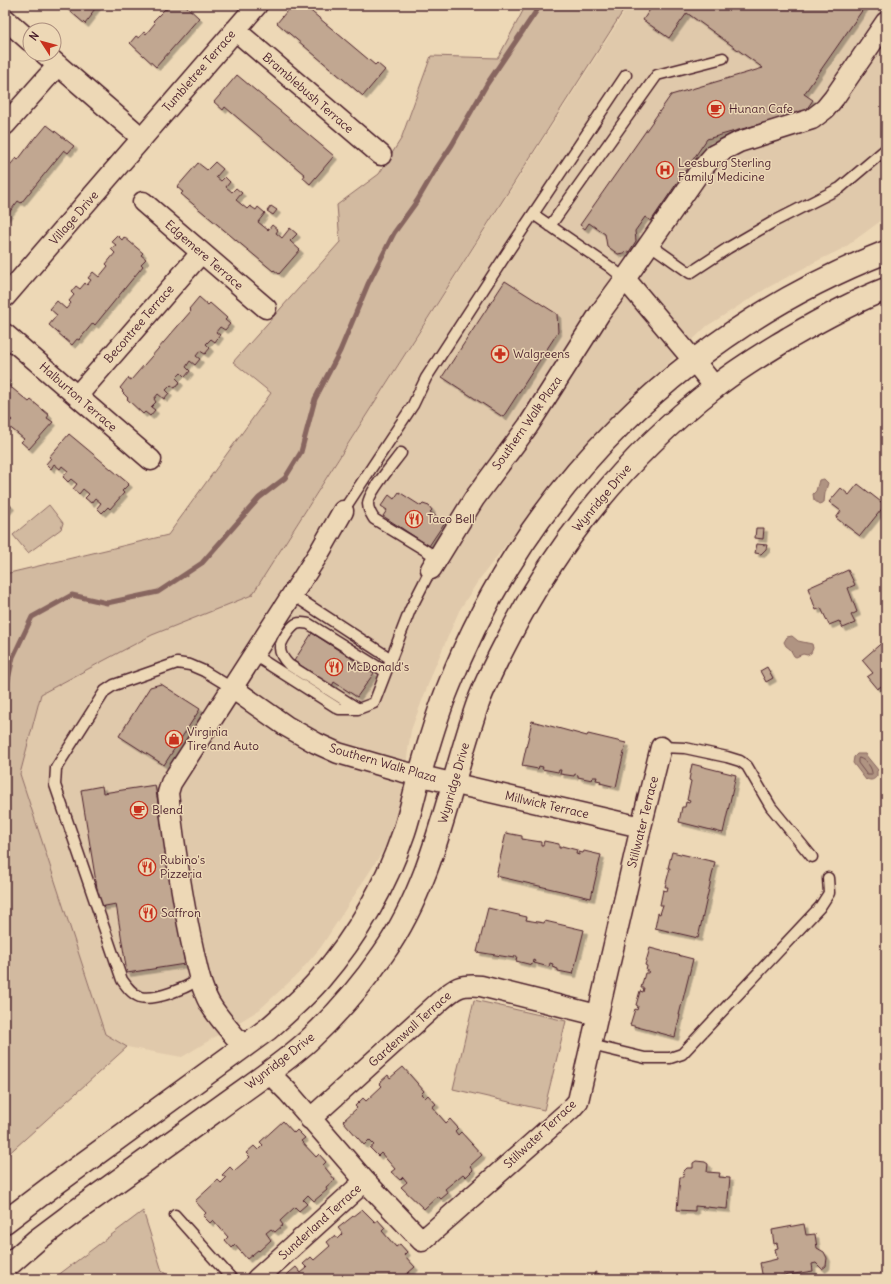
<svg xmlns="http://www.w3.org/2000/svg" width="891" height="1284" viewBox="0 0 891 1284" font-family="Delius,sans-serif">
<defs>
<filter id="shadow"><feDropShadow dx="3.5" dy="3.5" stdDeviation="0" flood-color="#0004"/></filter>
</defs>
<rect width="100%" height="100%" fill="#edd8b6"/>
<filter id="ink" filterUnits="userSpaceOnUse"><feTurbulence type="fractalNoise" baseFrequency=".025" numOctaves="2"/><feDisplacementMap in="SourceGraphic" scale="8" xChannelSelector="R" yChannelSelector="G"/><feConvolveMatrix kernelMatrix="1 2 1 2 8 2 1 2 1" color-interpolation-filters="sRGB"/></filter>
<g filter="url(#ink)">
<path fill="#e0c9ab" d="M629 5H886V217L844 248 815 262 767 288 707 326 602 428 561 474 478 581 459 611 434 669 411 730 400 805 390 840 321 947 298 974 259 1010 182 1057 127 1047 105 1034 20 774 41 694 152 635 252 595Z"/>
<path fill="#d2baa0" stroke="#8e6c66" d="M526 5H627L252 595 152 635 41 694 20 774 105 1034 127 1047 5 1157V574L168 535 271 393 233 362 340 242 337 205 379 174 401 139 431 56 498 58Z
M49 505 63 523 61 529 28 553 13 535Z
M474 1000 566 1021 544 1110 453 1089Z
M143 1211 162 1271 172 1279H53Z"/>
<path fill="#b09482" stroke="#87655f" d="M824 479 828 483 825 493 824 502 819 504 814 500 813 494 816 491 819 480Z
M792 636 798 641 812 644 813 648 811 653 807 655 803 654 796 657 794 656 790 649 786 646 784 642 787 637Z
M857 754H865L878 770 877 771V776C874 780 871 781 867 779L866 780 853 763 854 757Z"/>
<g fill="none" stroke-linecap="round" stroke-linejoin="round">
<path stroke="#734e4e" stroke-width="1" d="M859 758C866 760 873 768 872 775H867L858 763V760Z"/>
<path stroke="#87655f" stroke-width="5" d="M5 694 13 657 32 617 72 595 107 603 158 592 202 563 259 498 285 478 301 452 315 399 340 351 368 284 394 233 417 201 434 172 452 145 487 84 537 10 538 5
M5 1041 7 1047 5 1056"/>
</g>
<path fill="#c1a791" stroke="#4a1f2b" filter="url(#shadow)" d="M63 5H98L91 14 92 15 85 24Z
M170 5H185L199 18 156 67 130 43 136 36 139 38 144 32 146 34 155 23 153 21 165 9 166 10Z
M292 5H308L306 7 375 65 377 63 385 70 363 96 277 23Z
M653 5H866L804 94 813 100 804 113 802 112 707 139 651 221 645 217 635 231 636 241 629 252 618 254 607 246 605 234 589 223 585 229 580 225 671 95 763 68 687 13 669 38 643 20Z
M237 75 334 156 310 184 303 178 305 175 225 107 223 110 214 102Z
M47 125 74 146 68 153 64 150 21 203 18 201 5 218V178L9 173 6 170 16 158 18 160 36 136 37 137Z
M215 162 223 169 216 177 221 181 225 177 230 182 226 187 232 192 236 188 242 193 236 200 247 209 250 206 256 210 258 207 265 213 258 222 268 230 272 225 278 230 276 233 282 238 290 228 297 234 290 241 300 250 279 274 274 270 273 271 181 194 183 192 177 187 198 163 207 170Z
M271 206 277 210 273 215 267 211Z
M117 235 122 240 124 237 143 253 141 255 146 259 141 264 143 266 95 325 93 323 79 340 77 339 72 345 49 325 57 315 50 309 57 301 66 309 71 303 69 301 74 295 71 292 76 286 80 289 85 283 87 285 91 280 88 278 93 272 99 277 108 266 106 264 115 253 111 249 116 245 111 241Z
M505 281 557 314 558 332 503 417 442 377Z
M199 297 208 305 210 303 227 318 225 320 230 324 225 330 220 327 216 332 220 335 215 342 211 339 206 344 210 348 205 354 200 351 196 356 200 359 195 365 190 361 186 367 190 371 185 377 181 373 176 378 180 382 175 388 171 385 166 390 169 393 164 399 158 394 154 399 156 402 151 407 155 410 150 416 145 412 143 414 127 399 128 398 122 392 123 391 120 388 128 378 131 380 191 311 189 309Z
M5 378 9 381 7 384 29 402 31 400 49 415 47 418 53 422 29 449 21 442 24 439 7 425 12 420 5 414Z
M69 434 129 484 122 491 124 493 110 509 108 507 102 513 97 508 101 503 95 498 91 503 85 498 89 494 83 489 79 494 73 489 77 484 71 479 68 482 63 477 68 471 62 466 60 469 54 464 51 469 46 464 51 458 49 457Z
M858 484 885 505 860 536 836 518 841 511 829 502 841 488 849 495Z
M399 492 421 506 423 504 429 506 432 510 430 512 445 522 429 546 383 516 387 510 381 506 389 495 394 499Z
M5 500 11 506 5 513Z
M756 528H764L763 539 755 538Z
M757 544 767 545 766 549 761 554 755 553Z
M848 570 855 585 848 588 857 612 851 615 855 623 843 628 839 621 829 625 821 608 816 610 808 588Z
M312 633 374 673 357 697 334 682 332 686 294 661Z
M886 639V688L883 685 877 689 867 677 873 673 862 660Z
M767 667 773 678 766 682 760 671Z
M161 684 200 709 164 765 119 736 150 687Z
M532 721 587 736 588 734 626 743 616 787 600 783 601 781 596 780 597 777H593L592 780 578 777V775L575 774 574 776 560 774 561 770H559L558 772 542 769 543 767 539 766 538 769 522 766Z
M692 764 736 775 723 833 679 822 682 807H685L686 802 689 803 690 801 687 800 691 781 689 780Z
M155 785 185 964 127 973 116 904 100 907 81 790 102 786 103 793Z
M506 833 522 836V839L541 842V845H543L544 841 559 844V848H561L562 846 577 850 576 854 579 855V852L583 853 584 851 601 855 591 898 496 876Z
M672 852 715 862 698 938 655 928 658 913 660 914 663 905H660L663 890 667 891 668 887H665L670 868H668Z
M488 908 527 917 526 920 544 923 545 921 584 930 573 974 558 971V969L552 967 553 964 550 963 549 967 534 963 535 961 533 960 532 965 516 961 517 956H515L514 958 477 952Z
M650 948 693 959 679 1015H680L675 1037 630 1025 635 1009 637 1010 638 1006 636 1005 640 991 643 992 644 988H641L645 973H648L649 971H646L647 966 645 965Z
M403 1067 424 1091 421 1094 425 1098 428 1095 436 1104 432 1107 446 1123 450 1119 458 1128 455 1131 458 1135 461 1132 482 1155 470 1166 473 1170 466 1177 463 1174 445 1189 448 1193 441 1199 438 1196 424 1209 401 1187 407 1182 403 1177 400 1180 391 1172 395 1169 381 1153 378 1156 370 1148 374 1145 369 1140 364 1145 343 1121 357 1108 355 1106 363 1098 366 1101 382 1086 379 1083 388 1075 390 1078Z
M283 1121 294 1133 297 1130 305 1138 301 1141 316 1157 319 1154 326 1162 323 1165 335 1180 326 1188 327 1190 314 1201 308 1195 303 1200 307 1204 299 1211 295 1207 280 1221 283 1225 275 1232 271 1229 266 1233 271 1240 259 1251 258 1250 247 1259 235 1245 232 1248 225 1240 228 1237 213 1220 210 1223 203 1216 206 1213 195 1201 218 1180 221 1183 226 1178 222 1175 230 1167 234 1171 250 1157 246 1153 254 1146 258 1150 263 1145 260 1142Z
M696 1161 705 1162 708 1164 707 1172 720 1173 719 1177 730 1178 727 1209 695 1206V1211L677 1210 680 1177H683L684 1171 687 1168H693V1163Z
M362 1209 375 1222 378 1220 385 1228 382 1231 396 1247 400 1244 407 1252 404 1255 415 1267 401 1279H284L283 1278 296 1267 301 1273 307 1268 303 1264 311 1257 314 1260 330 1246 327 1242 335 1235 338 1239 343 1234 338 1228Z
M804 1224 806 1235 815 1234 817 1248 824 1252 827 1258 826 1266 822 1269 816 1263 812 1264 813 1271 763 1279 760 1263 777 1259 775 1249 778 1248 777 1243 774 1244 772 1230Z
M595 1272 610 1279H587L588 1277 592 1278Z"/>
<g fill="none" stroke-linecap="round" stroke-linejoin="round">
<defs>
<path id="lane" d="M533 214 610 267 625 279
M550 226 657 75 723 58
M649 244 690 273 728 248 773 222 840 188 886 149
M401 453C393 464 368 493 368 504 368 510 371 514 374 519L438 558
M343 511 413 405 426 378 507 253 626 75
M254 655 339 709H358L374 703 391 659 293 595
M391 659 410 610 431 569
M357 708 289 665C285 661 280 655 280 648 281 641 290 628 296 624 301 622 304 623 309 624L386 672
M661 747 685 748 727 757 740 761 747 766 771 807 812 857
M199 980C185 988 156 1001 140 997 132 994 127 987 122 980L55 785 56 768 105 691 114 685 177 663 190 665 204 671 232 688
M591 1045 645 1058H670L682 1054 820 907 829 893 828 878
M175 1215 232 1279"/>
<path id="street" d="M5 19 30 41
M235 30 381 155
M45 54 142 138
M5 125 58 65
M143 202 266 308
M625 279 694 361 715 387
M5 297 257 5
M5 334 151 460
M77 396 201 253
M431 569 474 499 528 426 600 313 625 279 700 171 714 155 739 142 812 119 825 109 834 98 886 22
M232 688 286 726 316 743 338 753 400 771 641 827
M244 1047C232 1033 219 1019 210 1004 199 984 196 962 191 940 181 891 174 843 168 793L171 783 319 553 343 511
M268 1072 288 1092 365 1181 422 1241 571 1109 578 1101 641 827 661 747
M310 1119 439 1002C455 988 459 984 481 986L597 1015
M257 1279 365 1181"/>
<path id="secondary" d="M5 1222 51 1187 268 1029C286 1013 305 997 320 979 357 936 386 885 404 832 410 814 414 795 419 777 428 747 436 717 448 688 527 487 685 331 886 252
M5 1268 37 1240 69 1216C118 1181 167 1146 215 1111 246 1088 279 1067 308 1041 336 1015 361 986 383 954 436 878 448 788 478 703 486 681 497 660 508 639 557 542 628 455 714 388 737 369 763 354 789 338 820 320 852 302 886 289"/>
</defs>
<use href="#lane" stroke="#4a1f2b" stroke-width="13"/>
<use href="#street" stroke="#4a1f2b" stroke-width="23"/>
<use href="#secondary" stroke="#4a1f2b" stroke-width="25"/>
<use href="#lane" stroke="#edd8b6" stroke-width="10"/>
<use href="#street" stroke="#edd8b6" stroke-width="20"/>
<use href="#secondary" stroke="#edd8b6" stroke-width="22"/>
</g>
</g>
<defs>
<symbol id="cafe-ring" viewBox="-11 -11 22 22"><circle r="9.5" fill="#edd8b6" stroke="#c8321e" stroke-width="1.5"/><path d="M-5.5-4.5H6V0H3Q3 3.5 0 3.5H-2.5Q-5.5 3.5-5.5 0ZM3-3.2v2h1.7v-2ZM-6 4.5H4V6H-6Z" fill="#c8321e"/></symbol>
<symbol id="hospital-ring" viewBox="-11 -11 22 22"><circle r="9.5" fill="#edd8b6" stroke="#c8321e" stroke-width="1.5"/><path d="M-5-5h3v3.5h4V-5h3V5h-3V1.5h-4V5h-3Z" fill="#c8321e"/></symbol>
<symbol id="pharmacy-ring" viewBox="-11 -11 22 22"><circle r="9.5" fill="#edd8b6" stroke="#c8321e" stroke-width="1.5"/><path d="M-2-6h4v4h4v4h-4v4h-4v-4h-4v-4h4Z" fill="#c8321e"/></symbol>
<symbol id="restaurant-ring" viewBox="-11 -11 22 22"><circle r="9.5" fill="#edd8b6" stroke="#c8321e" stroke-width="1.5"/><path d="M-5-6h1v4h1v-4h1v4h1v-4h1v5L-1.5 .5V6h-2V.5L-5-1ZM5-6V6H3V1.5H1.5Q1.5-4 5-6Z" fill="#c8321e"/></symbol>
<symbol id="shop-ring" viewBox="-11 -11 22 22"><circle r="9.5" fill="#edd8b6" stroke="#c8321e" stroke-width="1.5"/><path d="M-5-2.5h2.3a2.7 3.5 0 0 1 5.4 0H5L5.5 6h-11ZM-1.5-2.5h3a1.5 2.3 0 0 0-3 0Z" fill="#c8321e"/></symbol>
</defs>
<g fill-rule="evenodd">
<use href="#cafe-ring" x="706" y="99" width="20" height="20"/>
<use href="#hospital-ring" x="655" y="160" width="20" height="20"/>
<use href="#pharmacy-ring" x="490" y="344" width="20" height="20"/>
<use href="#restaurant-ring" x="404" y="509" width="20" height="20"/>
<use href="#restaurant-ring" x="324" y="657" width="20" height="20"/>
<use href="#shop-ring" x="164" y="729" width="20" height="20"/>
<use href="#cafe-ring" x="129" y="800" width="20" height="20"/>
<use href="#restaurant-ring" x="137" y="857" width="20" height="20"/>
<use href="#restaurant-ring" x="138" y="903" width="20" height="20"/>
</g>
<g text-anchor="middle" stroke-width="3" stroke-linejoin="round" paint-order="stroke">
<g font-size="12" fill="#4a1f2b" stroke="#edd8b6">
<text transform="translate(199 71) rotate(-49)" y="4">Tumbletree Terrace</text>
<text transform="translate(308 93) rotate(41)" y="4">Bramblebush Terrace</text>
<text transform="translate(74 218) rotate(-49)" y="4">Village Drive</text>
<text transform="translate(204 255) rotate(41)" y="4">Edgemere Terrace</text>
<text transform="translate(139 324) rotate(-49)" y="4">Becontree Terrace</text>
<text transform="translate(78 397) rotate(41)" y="4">Halburton Terrace</text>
<text transform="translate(527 423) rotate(-55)" y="4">Southern Walk Plaza</text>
<text transform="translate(602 498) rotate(-50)" y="4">Wynridge Drive</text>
<text transform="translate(383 763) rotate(16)" y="4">Southern Walk Plaza</text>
<text transform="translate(454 783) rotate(-74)" y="4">Wynridge Drive</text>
<text transform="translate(547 805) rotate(13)" y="4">Millwick Terrace</text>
<text transform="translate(643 822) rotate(-76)" y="4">Stillwater Terrace</text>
<text transform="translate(410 1029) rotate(-42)" y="4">Gardenwall Terrace</text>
<text transform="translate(280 1061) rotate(-38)" y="4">Wynridge Drive</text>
<text transform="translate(540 1134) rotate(-43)" y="4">Stillwater Terrace</text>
<text transform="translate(320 1222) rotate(-42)" y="4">Sunderland Terrace</text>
</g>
<g font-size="12" fill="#4a1f2b" stroke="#edd8b6" text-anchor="start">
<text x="729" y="113">Hunan Cafe</text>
<text x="678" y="167">Leesburg Sterling<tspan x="678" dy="14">Family Medicine</tspan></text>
<text x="513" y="358">Walgreens</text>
<text x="427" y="523">Taco Bell</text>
<text x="347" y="671">McDonald's</text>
<text x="187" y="736">Virginia<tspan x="187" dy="14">Tire and Auto</tspan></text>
<text x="152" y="814">Blend</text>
<text x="160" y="864">Rubino's<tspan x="160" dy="14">Pizzeria</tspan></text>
<text x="161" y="917">Saffron</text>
</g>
</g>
<rect width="891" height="1284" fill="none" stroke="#edd8b6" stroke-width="20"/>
<rect x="10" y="10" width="871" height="1264" fill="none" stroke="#4a1f2b" stroke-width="1.5" filter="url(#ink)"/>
<g transform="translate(42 42) rotate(306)"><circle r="19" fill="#edd8b6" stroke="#ac8e7e"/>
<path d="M0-3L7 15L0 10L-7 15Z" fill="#c8321e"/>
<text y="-6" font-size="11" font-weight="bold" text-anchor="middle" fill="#4a1f2b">N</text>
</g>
</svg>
